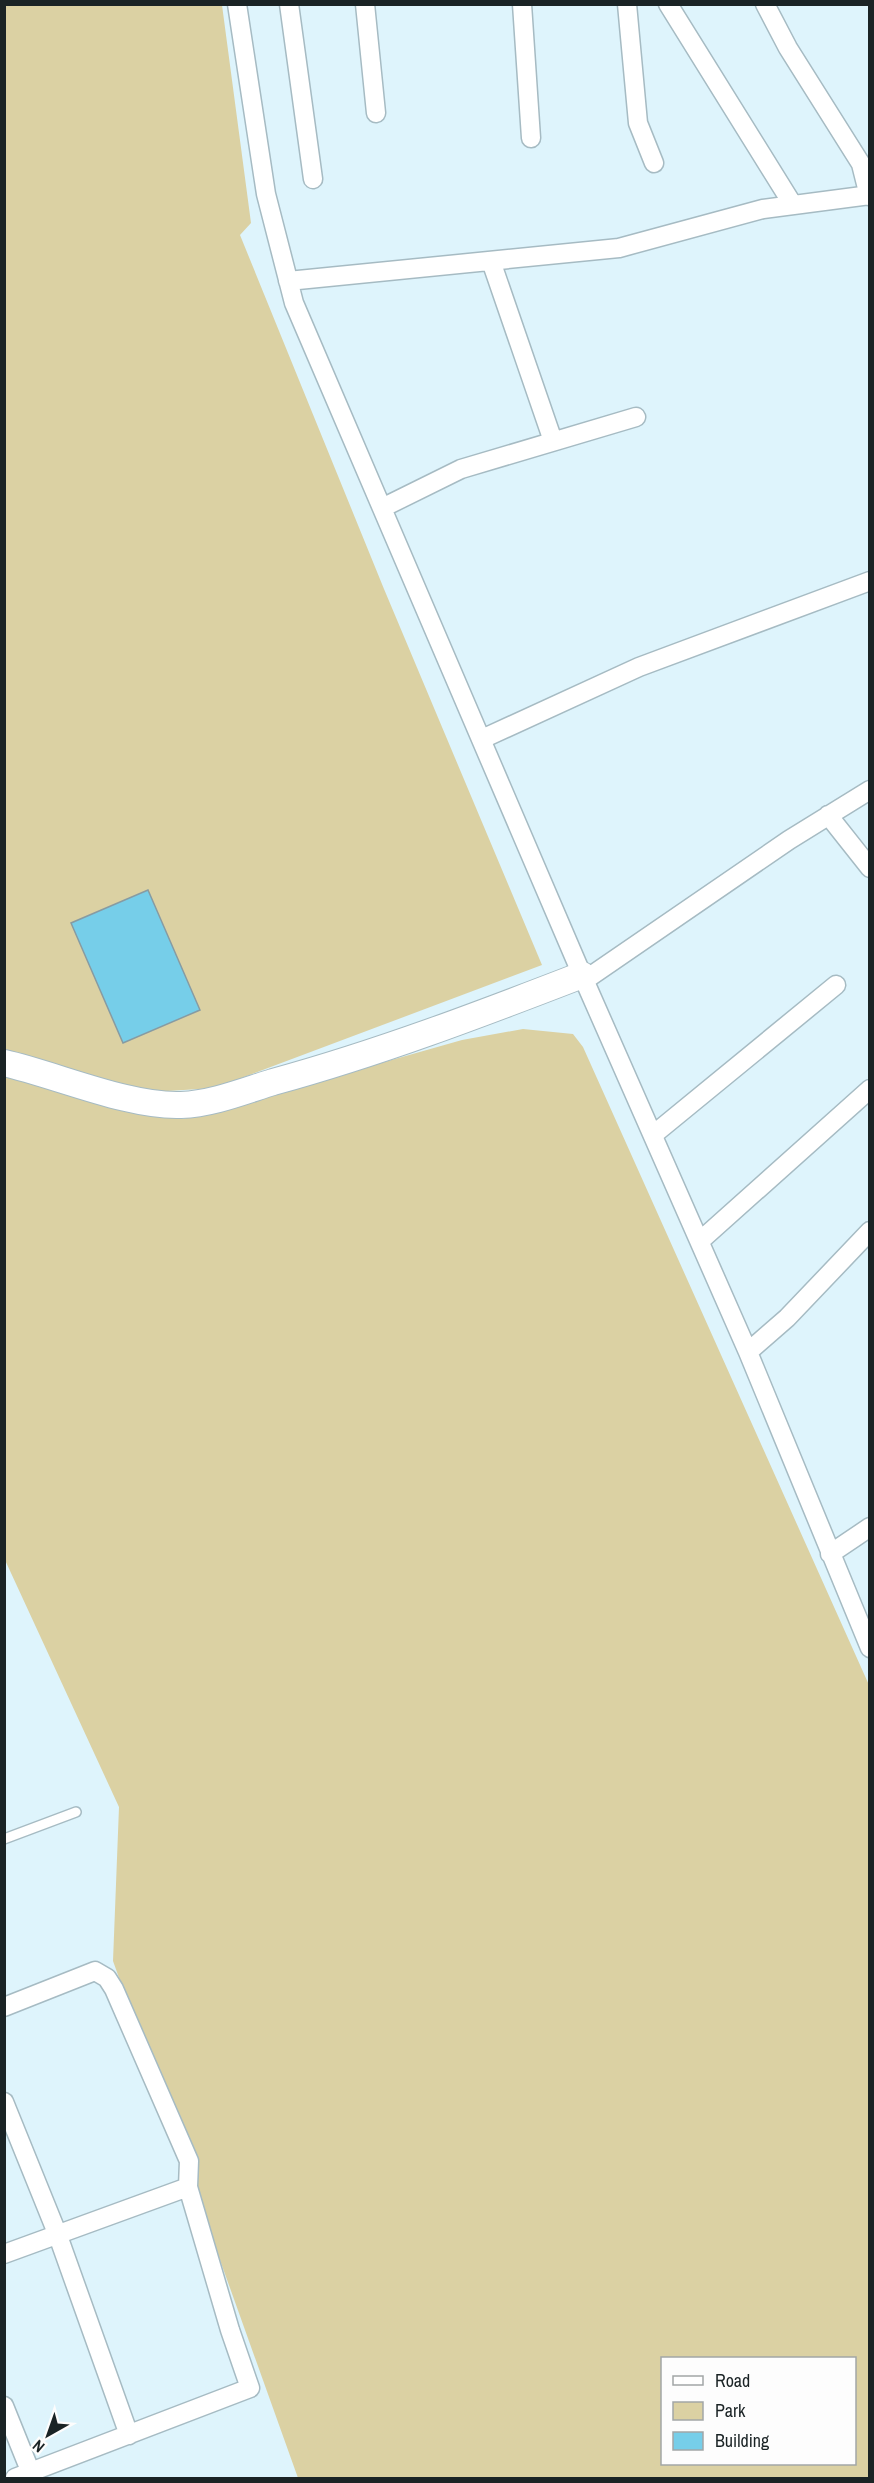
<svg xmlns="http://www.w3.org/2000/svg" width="874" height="2483" viewBox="0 0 874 2483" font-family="'Archivo Narrow',sans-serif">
<rect width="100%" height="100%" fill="#def4fc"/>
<path fill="#dbd1a3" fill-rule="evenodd" d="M5 5H222L251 223 240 235 384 589 542 965 215 1088 152 1092 5 1056Z
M523 1029 573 1034 583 1047 869 1685V2478H298L113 1961 119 1807 5 1560 4 1077 183 1119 462 1040ZM662 2358H854V2464H662Z"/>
<path fill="#76cee9" stroke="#879ba2" stroke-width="1.5" d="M148 890 200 1010 123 1043 71 923Z"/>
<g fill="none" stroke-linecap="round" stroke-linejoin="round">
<defs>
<path id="lane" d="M4 1839 76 1812"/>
<path id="street" d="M237 4 266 194 294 303 582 975 748 1352 870 1648
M289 4 313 179
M365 4 376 113
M522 4 531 138
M627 4 638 123 654 163
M668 4 793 205
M765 4 788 48 861 164 869 196
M491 261 553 441
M288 281 619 248 763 209 870 195
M382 508 461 469 636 417
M482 739 639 667 870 581
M828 815 870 868
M585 980 789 840 870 790
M653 1135 836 985
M700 1241 870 1089
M748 1352 787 1318 870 1231
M830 1554 870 1527
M4 2007 95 1971 107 1978 114 1989 189 2161 188 2187 230 2330 250 2388 15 2478
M4 2102 57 2233 129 2435
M4 2254 188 2187
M4 2406 33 2478"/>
<path id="secondary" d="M4 1063C57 1075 129 1107 181 1105 212 1104 244 1091 273 1082 379 1053 481 1014 582 975"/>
</defs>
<use href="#lane" stroke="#a6bbc3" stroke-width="12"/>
<use href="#street" stroke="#a6bbc3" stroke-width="21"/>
<use href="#secondary" stroke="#a6bbc3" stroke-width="28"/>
<use href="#lane" stroke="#fff" stroke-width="9"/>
<use href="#street" stroke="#fff" stroke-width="18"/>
<use href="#secondary" stroke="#fff" stroke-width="26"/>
</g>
<rect width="874" height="2483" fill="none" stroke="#1a2325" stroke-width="12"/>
<rect x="661" y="2357" width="195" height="108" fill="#fdfdfd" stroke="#a2a6a7" stroke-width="1.5"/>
<rect x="673" y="2376" width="30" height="9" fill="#ffffff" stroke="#a2a6a7" stroke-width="1.5"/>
<text x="715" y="2387" font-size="18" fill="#1a2325">Road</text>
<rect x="673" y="2402" width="30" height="18" fill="#dbd1a3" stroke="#a2a6a7" stroke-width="1.5"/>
<text x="715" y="2417" font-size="18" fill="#1a2325">Park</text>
<rect x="673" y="2432" width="30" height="18" fill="#76cee9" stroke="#a2a6a7" stroke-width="1.5"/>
<text x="715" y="2447" font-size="18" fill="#1a2325">Building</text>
<g transform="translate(48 2435) rotate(220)" stroke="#fdfdfd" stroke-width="4.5" paint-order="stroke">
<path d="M0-4.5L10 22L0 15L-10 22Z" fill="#1a2325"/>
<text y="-9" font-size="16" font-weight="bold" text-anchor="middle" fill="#1a2325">N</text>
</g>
</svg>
